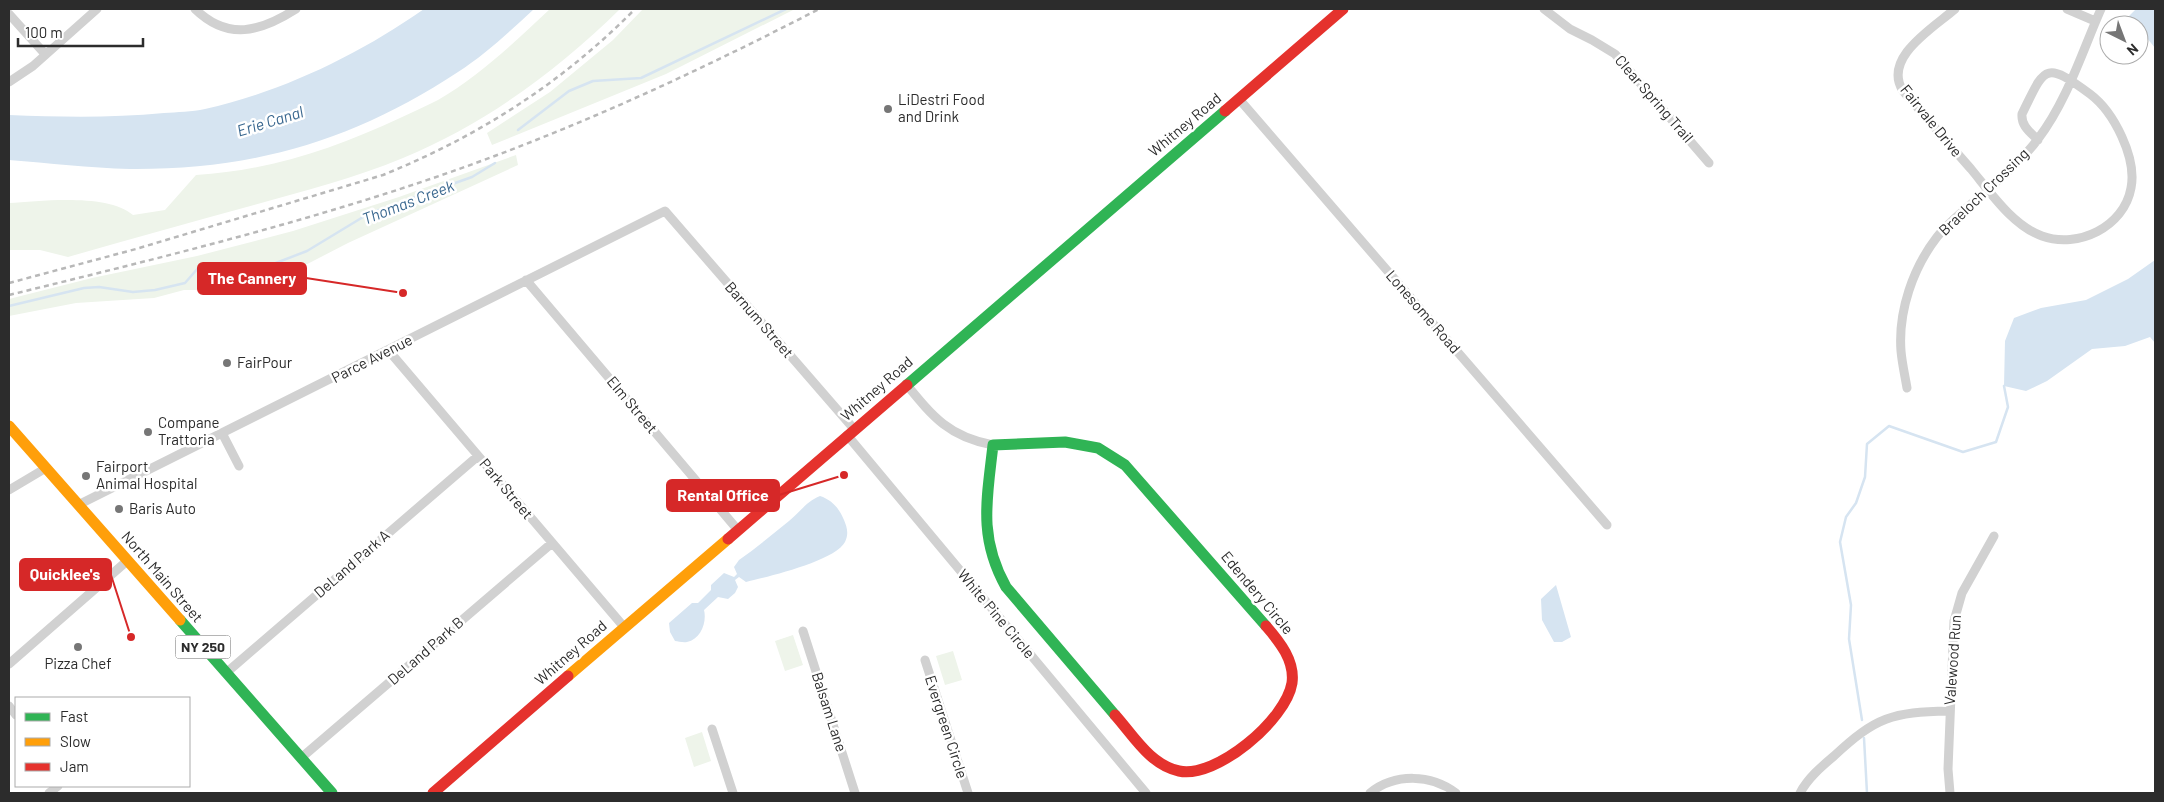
<svg xmlns="http://www.w3.org/2000/svg" width="2164" height="802" viewBox="0 0 2164 802" font-family="Barlow,sans-serif">
<rect width="100%" height="100%" fill="#fff"/>
<path fill="#eef4ea" d="M550 9H620C557 71 485 124 403 158 355 178 304 191 254 205 192 222 130 239 68 257L40 250H9V203C41 201 108 193 133 215L165 210 196 175C268 171 336 148 400 118 413 112 426 106 438 100 479 76 516 41 550 9Z
M643 9H795L666 74 492 145 487 133 550 92 613 40Z
M516 155 518 165 348 243 257 290H184L154 298 76 303 9 316V299L92 278 197 256 293 231 399 197Z
M793 635 803 665 785 671 775 641Z
M953 651 962 680 945 685 936 656Z
M702 732 711 761 694 767 685 738Z"/>
<path fill="#d6e4f1" d="M424 9H534C510 31 486 54 458 72 355 140 254 170 130 169 89 168 49 163 9 160V115C61 117 112 118 164 113 177 112 192 112 205 109 284 91 358 55 424 9Z
M2136 9H2155V48L2139 28V25H2137L2129 16Z
M2155 260V343L2150 337 2125 346 2092 349 2047 381 2026 391 2004 386 2005 341 2014 318 2041 308 2086 300 2128 279Z
M820 496C832 500 839 508 844 520 847 527 849 534 845 542 835 561 767 577 746 582L739 577 735 580 738 587 735 593 728 599 718 597 704 610C707 622 701 639 687 642 683 643 678 641 675 641L670 632 669 623 692 603H698L711 590V585L724 573 734 577 737 574 734 567 739 560C756 548 773 534 789 521 800 512 807 501 820 496Z
M1556 585 1571 637 1562 642H1554L1542 620 1541 599Z"/>
<g fill="none" stroke-linecap="round" stroke-linejoin="round">
<path stroke="#d6e4f1" stroke-width="2.5" d="M518 130 569 91 593 81 641 78 786 9
M9 306 84 288 99 287 133 292 155 290 185 283 199 267 239 271 268 266 307 251 368 214 472 177 495 163
M1862 720 1849 639 1851 605 1840 542 1846 517 1856 503 1865 477 1867 444 1889 426 1963 452 1996 442 2008 407 2004 386
M1864 738 1867 793"/>
<path stroke="#d1d1d1" stroke-width="9" d="M195 9C228 41 260 32 296 9
M1544 9 1570 29 1592 40 1615 54 1709 163
M1955 9C1933 28 1882 58 1903 91 1926 117 1948 143 1971 169 1990 192 2013 226 2042 236 2078 249 2124 227 2131 188 2137 158 2114 112 2090 94 2044 60 2045 67 2022 114 2021 126 2030 132 2038 140
M2067 9 2095 21
M9 14 45 54
M9 82 33 66 97 9
M1239 99 1607 525
M526 280 737 529
M389 351 624 627
M906 384C933 417 949 437 993 445
M1907 388C1905 376 1902 363 1901 351 1898 311 1913 268 1937 237 1948 223 1962 212 1976 200 1997 181 2021 162 2038 139 2067 101 2082 52 2101 9
M222 433 239 466
M847 435 1146 793
M9 490 46 468
M78 505 665 211 854 429
M803 631 855 793
M925 660 968 793
M9 664 127 561
M226 673 478 456
M9 706 16 715
M712 729 733 793
M301 758 552 543
M49 793 58 786
M1370 793C1395 773 1431 774 1456 793
M1800 793C1808 778 1821 767 1834 756 1876 717 1892 712 1949 711
M1950 793 1948 769 1954 621 1962 593 1994 536"/>
<path stroke="#30b455" stroke-width="11" d="M907 385 1225 111
M1065 442 1098 448 1125 465 1266 626
M1065 442 993 445C987 499 978 537 1006 587L1115 715
M180 620 332 793"/>
<path stroke="#ff9f0a" stroke-width="11" d="M9 426 180 620
M568 676 728 539"/>
<path stroke="#e5322d" stroke-width="11" d="M1225 111 1343 9
M728 539 907 385
M1115 715C1133 735 1150 765 1179 771 1216 779 1286 720 1292 683 1295 661 1280 642 1266 626
M433 793 568 676"/>
<path stroke="#b8b8b8" stroke-width="2.5" stroke-dasharray="5 4" stroke-linecap="butt" d="M9 283 136 249 383 175C479 136 562 83 635 9
M9 295C160 258 312 221 459 169 583 125 703 69 819 9"/>
</g>
<g fill="#767676" stroke="#fff" stroke-width="2">
<circle cx="888" cy="109" r="5"/>
<circle cx="227" cy="363" r="5"/>
<circle cx="148" cy="432" r="5"/>
<circle cx="86" cy="476" r="5"/>
<circle cx="119" cy="509" r="5"/>
<circle cx="78" cy="647" r="5"/>
</g>
<g text-anchor="middle" stroke-width="5" stroke-linejoin="round" paint-order="stroke">
<rect fill="#fff" stroke="#6b6b6b" stroke-width="1" x="175.5" y="635.5" width="55" height="23" rx="4"/>
<g font-size="14" font-weight="bold" fill="#2c2c2c">
<text x="203" y="652">NY 250</text>
</g>
<g font-size="15" fill="#2c2c2c" stroke="#fff">
<text transform="translate(1654 99) rotate(49)" y="5">Clear Spring Trail</text>
<text transform="translate(1931 121) rotate(51)" y="5">Fairvale Drive</text>
<text transform="translate(1185 125) rotate(-40)" y="5">Whitney Road</text>
<text transform="translate(1984 192) rotate(-44)" y="5">Braeloch Crossing</text>
<text transform="translate(1423 312) rotate(49)" y="5">Lonesome Road</text>
<text transform="translate(759 320) rotate(49)" y="5">Barnum Street</text>
<text transform="translate(372 359) rotate(-27)" y="5">Parce Avenue</text>
<text transform="translate(877 389) rotate(-41)" y="5">Whitney Road</text>
<text transform="translate(632 405) rotate(50)" y="5">Elm Street</text>
<text transform="translate(506 489) rotate(50)" y="5">Park Street</text>
<text transform="translate(352 564) rotate(-41)" y="5">DeLand Park A</text>
<text transform="translate(162 577) rotate(49)" y="5">North Main Street</text>
<text transform="translate(1257 593) rotate(50)" y="5">Edendery Circle</text>
<text transform="translate(996 614) rotate(50)" y="5">White Pine Circle</text>
<text transform="translate(426 651) rotate(-41)" y="5">DeLand Park B</text>
<text transform="translate(571 653) rotate(-41)" y="5">Whitney Road</text>
<text transform="translate(1953 660) rotate(-86)" y="5">Valewood Run</text>
<text transform="translate(829 712) rotate(72)" y="5">Balsam Lane</text>
<text transform="translate(946 727) rotate(72)" y="5">Evergreen Circle</text>
</g>
<g font-size="15" fill="#2c2c2c" stroke="#fff" text-anchor="start">
<text x="898" y="105">LiDestri Food<tspan x="898" dy="17">and Drink</tspan></text>
<text x="237" y="368">FairPour</text>
<text x="158" y="428">Compane<tspan x="158" dy="17">Trattoria</tspan></text>
<text x="96" y="472">Fairport<tspan x="96" dy="17">Animal Hospital</tspan></text>
<text x="129" y="514">Baris Auto</text>
<text x="78" y="669" text-anchor="middle">Pizza Chef</text>
</g>
<g font-size="16" font-style="italic" fill="#39678f" stroke="#fff">
<text transform="translate(270 121) rotate(-17)" y="6">Erie Canal</text>
<text transform="translate(408 202) rotate(-21)" y="6">Thomas Creek</text>
</g>
</g>
<path fill="none" stroke="#d62828" stroke-width="2" d="M403 293L306 278M844 475L779 495M131 637L111 575"/>
<g fill="#d62828" stroke="#fff" stroke-width="2">
<circle cx="403" cy="293" r="5"/>
<circle cx="844" cy="475" r="5"/>
<circle cx="131" cy="637" r="5"/>
</g>
<g fill="#d62828" stroke="#d62828" stroke-width="2">
<rect x="198" y="263" width="108" height="31" rx="5"/>
<rect x="667" y="480" width="112" height="31" rx="5"/>
<rect x="20" y="559" width="91" height="31" rx="5"/>
</g>
<g font-size="16" text-anchor="middle" font-weight="bold" fill="#fff">
<text x="252" y="284">The Cannery</text>
<text x="723" y="501">Rental Office</text>
<text x="65" y="580">Quicklee's</text>
</g>
<rect width="2164" height="802" fill="none" stroke="#2c2c2c" stroke-width="20"/>
<rect x="15" y="697" width="175" height="90" fill="#ffffff" stroke="#ababab"/>
<rect x="25" y="713" width="25" height="8" fill="#30b455" stroke="#ababab"/>
<text x="60" y="722" font-size="15" fill="#2c2c2c">Fast</text>
<rect x="25" y="738" width="25" height="8" fill="#ff9f0a" stroke="#ababab"/>
<text x="60" y="747" font-size="15" fill="#2c2c2c">Slow</text>
<rect x="25" y="763" width="25" height="8" fill="#e5322d" stroke="#ababab"/>
<text x="60" y="772" font-size="15" fill="#2c2c2c">Jam</text>
<g transform="translate(2124 40) rotate(138)"><circle r="24" fill="#ffffff" stroke="#ababab"/>
<path d="M0-4L9 19L0 12L-9 19Z" fill="#767676"/>
<text y="-8" font-size="14" font-weight="bold" text-anchor="middle" fill="#2c2c2c">N</text>
</g>
<path d="M18 38v8h125v-8" fill="none" stroke="#2c2c2c" stroke-width="2.5"/>
<text x="25" y="38" font-size="15" fill="#2c2c2c" stroke="#ffffff" stroke-width="4" paint-order="stroke">100 m</text>
</svg>
